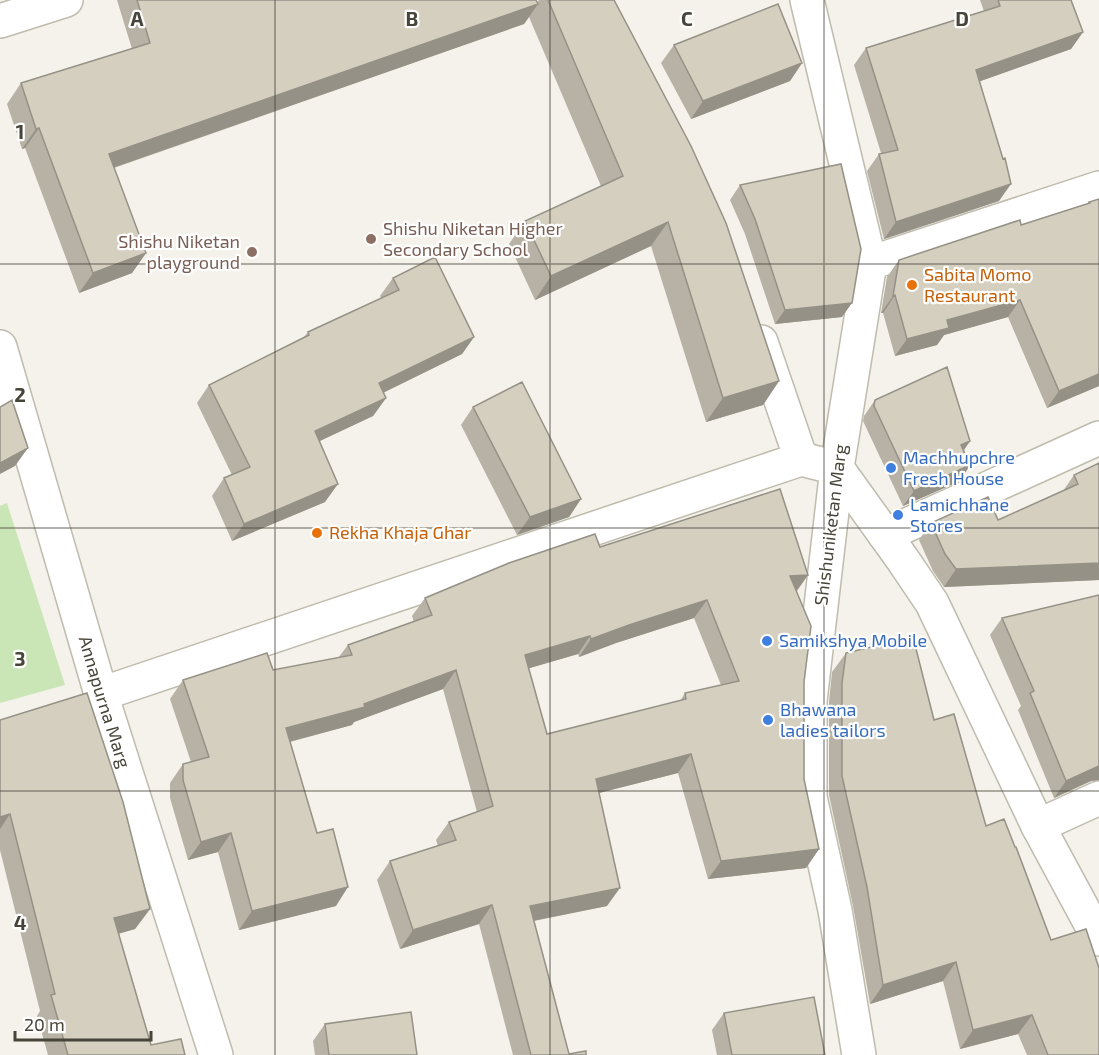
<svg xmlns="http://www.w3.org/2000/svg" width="1099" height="1055" viewBox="0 0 1099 1055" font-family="'Exo 2',sans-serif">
<rect width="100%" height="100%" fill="#f4f2ea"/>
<path fill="#cae5b6" d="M7 503 65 685 0 703V506Z"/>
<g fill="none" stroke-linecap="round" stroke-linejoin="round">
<defs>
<g id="minor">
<path d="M807 0 870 263 837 468 810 701V797L835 910 859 1055"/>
<path d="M0 21 66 0"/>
<path d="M870 263 1099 188"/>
<path d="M761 342 801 459"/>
<path id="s1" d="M0 347 101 694 216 1055"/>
<path d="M885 535 1099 438"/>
<path d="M101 694 801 459 837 468 903 560 932 603 1038 826 1099 939"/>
<path d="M1038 826 1099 798"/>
</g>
</defs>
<use href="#minor" stroke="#bfbbad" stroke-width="36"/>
<use href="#minor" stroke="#fff" stroke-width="33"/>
</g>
<path fill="#b7b2a5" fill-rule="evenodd" d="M117 0H536L537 3 539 0H614L779 381 763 405 706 422 651 246 535 300 509 244 525 221 601 186 529 17 524 24 114 168 146 253 132 273 79 293 25 148 22 149 7 104 21 83 132 49Z
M980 0H1071L1083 32 1071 49 980 81 999 201 884 239 867 171 879 154 881 153 854 65 866 48 984 11Z
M674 45 802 63 790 81 691 119 661 63Z
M740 185 842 317 775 324 745 234 730 200Z
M1099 199V386L1047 408 1008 317 944 335 937 345 895 356 883 313H881L887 277 899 260 1021 225 1088 203 1089 202Z
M393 278 474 337 462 354 383 393 386 398 373 416 319 441 325 502 232 541 212 496 224 478 232 475 197 403 209 385 304 337 308 332 381 298 380 296Z
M875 400 970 441 964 450 970 465 960 481 903 506 863 421 864 416Z
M473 407 581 499 569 517 517 535 461 425Z
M1099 463V580L944 587 933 571 919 540 931 523 998 520 1063 491 1074 475Z
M600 547 808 575 797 591 804 682V779L819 849 806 868 708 879 678 773 599 793 607 906 534 921 569 1054 586 1055H513L479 924 400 949 377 880 390 861 438 846 436 840 449 822 477 812 443 689 354 722 352 725 290 742 336 906 239 930 218 852 188 860 170 798V783L183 764 191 762 170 699 183 680 273 670 338 658 348 645 414 622 412 616 425 598ZM694 618 721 685 685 693 680 701 547 734 529 668 578 654 579 657 616 643Z
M1099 595V780L1091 781 1054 798 1018 710 1021 706 990 635 1002 618Z
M846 653 934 720 986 826 1051 940 1099 1055H1027L1018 1034 960 1049 943 981 870 1004 853 906 829 795V702L832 672Z
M0 720 150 909 135 929 118 934 151 1045 185 1055H48L37 1016 40 1011 0 850Z
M724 1013 825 1055H717L712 1030Z
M325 1024 417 1055H315L313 1041Z"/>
<path fill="#959186" d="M538 4 524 24 95 174 109 154Z
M1083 32 1071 49 964 87 976 70Z
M802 63 790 81 691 119 703 101Z
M39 128 25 148 22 149 36 129Z
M1011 184 999 201 884 239 896 222Z
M668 222 651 246 535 300 551 276Z
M146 253 132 273 79 293 93 273Z
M895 295 883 313H881L893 296Z
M1020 300 1008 317 944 335 937 345 895 356 907 339 947 320Z
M852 303 842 317 775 324 785 310Z
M474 337 462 354 366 401 379 383Z
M1099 374V386L1047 408 1059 391Z
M779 381 763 405 706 422 723 398Z
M386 398 373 416 303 449 315 431Z
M970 441 959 457 961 445Z
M28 448 15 466 0 474V463Z
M970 465 960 481 903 506 914 491Z
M338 484 325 502 232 541 244 524Z
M581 499 569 517 517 535 530 517Z
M1099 563V580L944 587 956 569Z
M808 575 795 593 790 576Z
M707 600 694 618 616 643 579 657 591 639 629 625Z
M590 636 578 654 513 673 525 655Z
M456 670 443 689 354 722 352 725 273 746 286 728 364 704Z
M691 754 678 773 583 797 596 779Z
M1099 766V780L1091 781 1054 798 1066 781Z
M10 814 0 829V817Z
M231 833 218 852 188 860 201 842Z
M819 849 806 868 708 879 721 861Z
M348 887 336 906 239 930 252 911Z
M620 888 607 906 517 924 530 906Z
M492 905 479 924 400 949 413 930Z
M150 909 135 929 99 939 114 918Z
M956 962 943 981 870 1004 883 985Z
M1032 1015 1018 1034 960 1049 973 1030Z"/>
<path fill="#d5cfc0" stroke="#959186" stroke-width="1.5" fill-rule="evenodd" d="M137 0H536L538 4 109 154 146 253 93 273 39 128 36 129 21 83 150 43Z
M548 0H614L691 146 726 223 779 381 723 398 668 222 551 276 525 221 623 176Z
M998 0H1071L1083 32 976 70 1003 159 1005 158 1011 184 896 222 879 154 898 150 866 48 1000 6Z
M778 4 802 63 703 101 674 45Z
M841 164 861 249 852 303 785 310 755 219 740 185Z
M1099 199V374L1059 391 1020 300 947 320 949 328 907 339 895 295 893 296 899 260 1020 220 1021 225 1090 203 1089 202Z
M435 257 474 337 379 383 386 398 315 431 338 484 244 524 224 478 250 467 209 385 309 335 308 332 399 290 393 278Z
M947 367 970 441 961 445 970 465 914 491 874 406 875 400Z
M522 382 581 499 530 517 473 407Z
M12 400 28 448 0 463V407Z
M1099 463V563L956 569 945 554 931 523 988 497 998 520 1078 484 1074 475Z
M780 489 808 575 790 576 811 626 804 682V779L819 849 721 861 691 754 596 779 620 888 530 906 569 1054 586 1051V1055H531L492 905 413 930 390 861 456 840 449 822 493 806 456 670 364 704 365 707 286 728 317 833 333 829 348 887 252 911 231 833 201 842 183 780V764L209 757 183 680 267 653 273 670 352 655 348 645 432 615 425 598 509 563 595 534 600 547ZM707 600 739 681 685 693 686 699 547 734 525 655 590 636 591 639 629 625Z
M1099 595V766L1066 781 1030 693 1034 691 1002 618Z
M913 637 934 720 954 714 986 826 1004 819 1015 847H1016L1051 940 1086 929 1099 968V1055H1048L1032 1015 973 1030 956 962 883 985 867 887 842 776V683L846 653Z
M87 693 123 802 150 909 114 918 151 1045 181 1039 185 1055H68L51 995 55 994 10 814 0 817V720Z
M814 997 825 1055H732L724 1013Z
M411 1012 417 1055H329L325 1024Z"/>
<path fill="none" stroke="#474439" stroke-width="1.5" stroke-opacity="0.55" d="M275 0V1055M550 0V1055M824 0V1055M0 264H1099M0 528H1099M0 791H1099"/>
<g fill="#8d6e63" stroke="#fff" stroke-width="2">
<circle cx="371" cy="239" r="6"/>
<circle cx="252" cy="252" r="6"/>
</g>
<g fill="#e8710a" stroke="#fff" stroke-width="2">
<circle cx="912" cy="285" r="6"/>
<circle cx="317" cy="533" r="6"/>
</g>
<g fill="#3f7fe0" stroke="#fff" stroke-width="2">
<circle cx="891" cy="468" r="6"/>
<circle cx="898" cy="515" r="6"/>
<circle cx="767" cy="641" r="6"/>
<circle cx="768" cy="720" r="6"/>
</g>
<g text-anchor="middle" stroke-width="4.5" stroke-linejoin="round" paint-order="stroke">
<g font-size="18" fill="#785e54" stroke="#fff" text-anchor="start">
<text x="383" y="235">Shishu Niketan Higher<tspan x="383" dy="21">Secondary School</tspan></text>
<text x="240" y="248" text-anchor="end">Shishu Niketan<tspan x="240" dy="21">playground</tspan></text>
</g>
<g font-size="18" fill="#c56008" stroke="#fff" text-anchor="start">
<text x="924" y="281">Sabita Momo<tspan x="924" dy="21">Restaurant</tspan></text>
<text x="329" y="539">Rekha Khaja Ghar</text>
</g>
<g font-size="18" fill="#366cbe" stroke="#fff" text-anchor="start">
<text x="903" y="464">Machhupchre<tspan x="903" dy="21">Fresh House</tspan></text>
<text x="910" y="511">Lamichhane<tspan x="910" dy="21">Stores</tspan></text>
<text x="779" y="647">Samikshya Mobile</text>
<text x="780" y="716">Bhawana<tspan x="780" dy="21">ladies tailors</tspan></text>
</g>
<g font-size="18" fill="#474439" stroke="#fff">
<text transform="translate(831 525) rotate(-83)" y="6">Shishuniketan Marg</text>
<text dy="6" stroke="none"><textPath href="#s1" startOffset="370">Annapurna Marg</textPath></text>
</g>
</g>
<g font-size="20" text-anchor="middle" font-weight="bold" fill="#474439" stroke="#fff" stroke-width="4.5" stroke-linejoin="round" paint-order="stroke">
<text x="137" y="26">A</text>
<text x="412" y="26">B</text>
<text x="687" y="26">C</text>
<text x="962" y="26">D</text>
<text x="20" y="139">1</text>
<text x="20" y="402">2</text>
<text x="20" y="666">3</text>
<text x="20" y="930">4</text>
</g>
<path d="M15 1031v9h136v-9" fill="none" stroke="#474439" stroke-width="3"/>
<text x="24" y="1031" font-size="18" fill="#474439" stroke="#ffffff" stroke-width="4.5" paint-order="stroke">20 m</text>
</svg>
